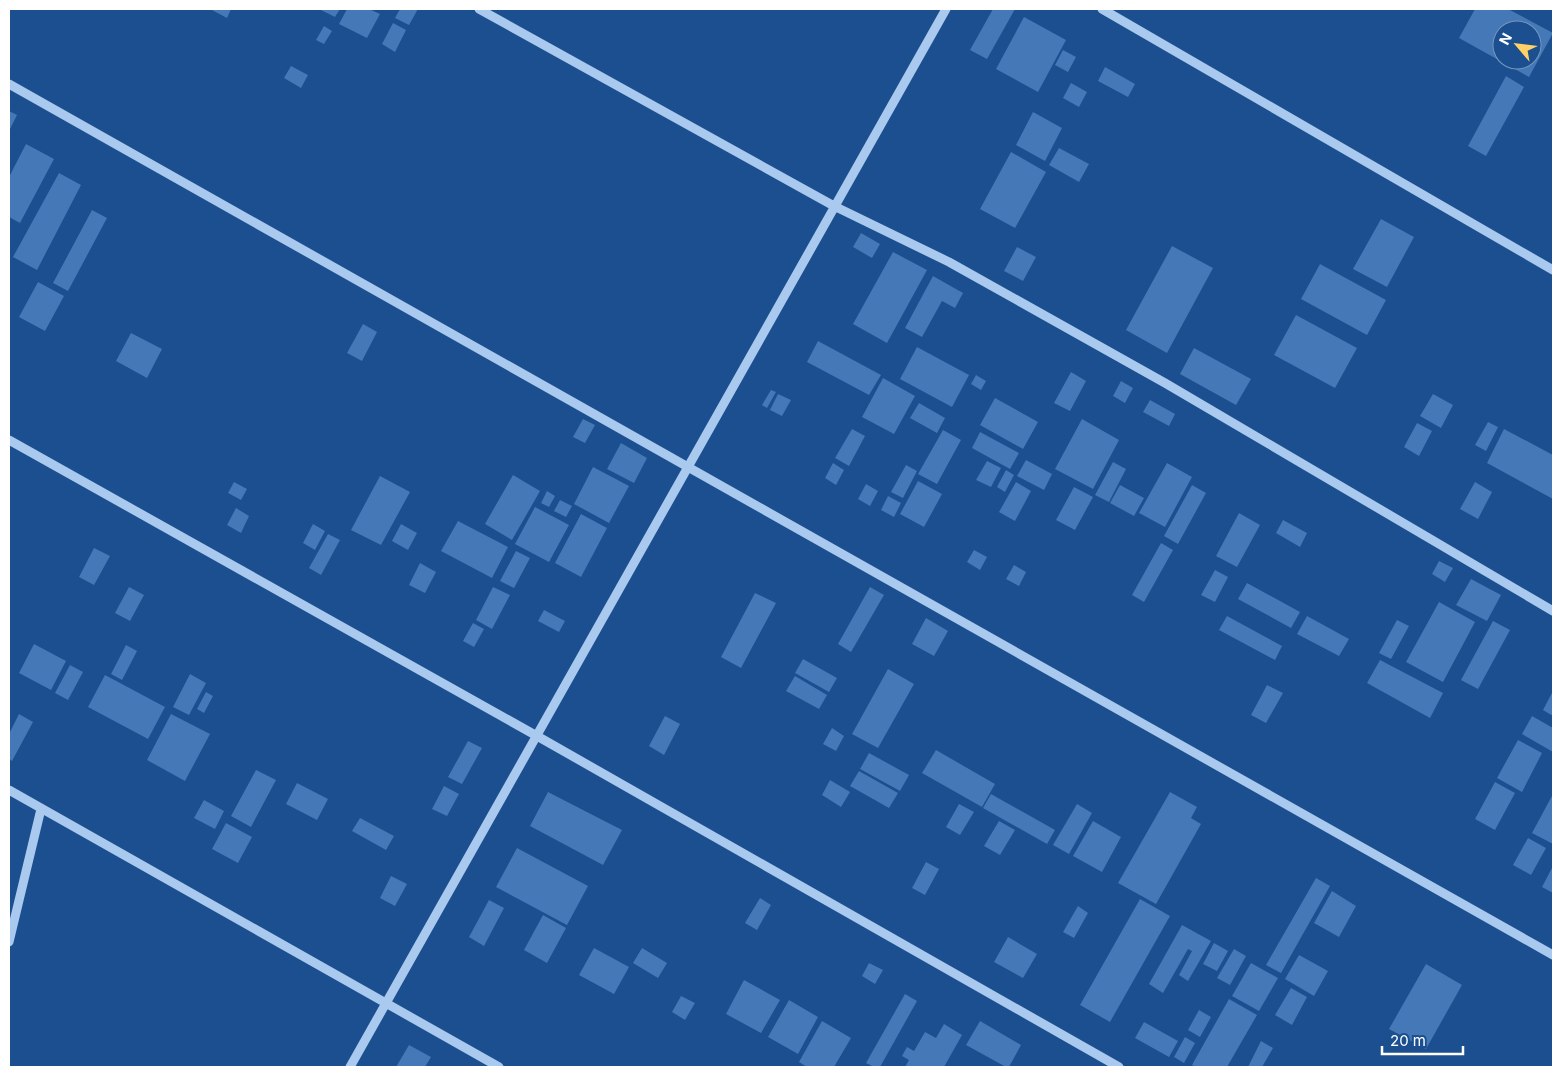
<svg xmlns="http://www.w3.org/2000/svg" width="1562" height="1076" viewBox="0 0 1562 1076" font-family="Inter,sans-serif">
<rect width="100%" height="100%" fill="#1b4f8f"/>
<path fill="#4478b7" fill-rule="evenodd" d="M210 9H231L227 18Z
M319 9H340L335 17Z
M347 9H369L380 14 367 38 339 24Z
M400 9H418L409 25 395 18Z
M993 9H1015L987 59 970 50Z
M1475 9H1508L1553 33 1529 77 1459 38ZM1502 30H1532V60H1502Z
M1024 17 1066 40 1038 92 996 69Z
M393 23 406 30 395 52 382 44Z
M324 26 332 31 324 44 316 40Z
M1063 50 1076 57 1068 72 1055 65Z
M291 66 308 75 301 88 284 78Z
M1105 67 1135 84 1128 97 1098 81Z
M1506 76 1524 87 1486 156 1468 146Z
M1071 83 1087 92 1079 107 1063 98Z
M9 111 17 115 9 131Z
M1033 112 1062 128 1045 161 1016 145Z
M26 144 54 159 20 223 9 217V177Z
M1059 148 1089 164 1079 182 1049 165Z
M1011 152 1046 172 1015 228 980 209Z
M59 173 81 185 37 270 13 257Z
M92 210 107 218 68 291 53 283Z
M1381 219 1414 237 1387 287 1353 269Z
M861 233 880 244 872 258 853 247Z
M1172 246 1213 268 1167 353 1126 330Z
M1017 247 1036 257 1023 281 1004 271Z
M893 252 927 270 887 343 853 324Z
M1320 264 1386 300 1367 335 1301 299Z
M933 276 963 293 955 308 942 301 922 337 905 328Z
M38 282 64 296 45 331 19 317Z
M1296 315 1357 348 1335 388 1274 355Z
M363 324 377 332 362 361 347 353Z
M131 333 162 349 147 378 116 361Z
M818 341 881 375 869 395 807 362Z
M917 347 969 375 952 407 900 379Z
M1194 348 1251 379 1236 405 1180 374Z
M1071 372 1086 381 1070 411 1054 403Z
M976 375 986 381 981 390 971 384Z
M883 378 915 396 894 434 862 417Z
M1121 381 1133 388 1125 403 1113 396Z
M771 390 776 392 767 408 762 405Z
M778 394 791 400 782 416 770 410Z
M1433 394 1453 405 1441 428 1420 416Z
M995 398 1038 422 1023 449 980 425Z
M1150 400 1175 414 1169 426 1143 412Z
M919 403 945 418 937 433 910 418Z
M583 419 595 425 585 443 573 437Z
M1082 419 1119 440 1093 489 1055 469Z
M1488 422 1498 427 1486 451 1475 445Z
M1417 423 1432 431 1419 456 1404 447Z
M852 429 865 436 849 466 835 458Z
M1504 429 1553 455V499L1487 463Z
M943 430 961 440 937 484 918 474Z
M980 432 1019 453 1010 469 972 448Z
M621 443 647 458 634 483 607 469Z
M1026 460 1052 474 1044 490 1017 476Z
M987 461 1001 468 991 487 976 480Z
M1113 462 1126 469 1109 502 1095 495Z
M833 463 844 470 836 485 825 478Z
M1167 463 1192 477 1165 527 1139 513Z
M906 465 917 471 903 498 891 492Z
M593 467 629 486 609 523 574 504Z
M1006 470 1014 475 1005 492 997 487Z
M513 475 540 491 512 540 485 524Z
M380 476 410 492 381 545 351 530Z
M918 481 942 494 924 527 900 514Z
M234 482 247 489 241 500 228 493Z
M1016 482 1031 491 1015 521 999 512Z
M1475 482 1492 492 1478 519 1460 509Z
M866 484 878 491 870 506 858 499Z
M1120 485 1144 498 1134 516 1110 503Z
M1192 485 1206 493 1178 544 1164 536Z
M1074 487 1093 497 1075 530 1056 520Z
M547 491 555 496 549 507 541 503Z
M888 496 901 503 894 517 881 510Z
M560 500 572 506 566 517 554 511Z
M535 507 569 525 549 562 515 544Z
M236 508 249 516 241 533 227 525Z
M1239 513 1260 525 1237 567 1216 556Z
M581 514 607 528 581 577 555 563Z
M1283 520 1307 533 1300 547 1276 533Z
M458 521 508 547 492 578 441 551Z
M313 524 325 531 315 550 303 543Z
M401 524 417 533 408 550 392 541Z
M328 534 340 540 321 575 309 568Z
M1161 543 1173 550 1144 602 1132 595Z
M94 548 110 556 94 585 79 577Z
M974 550 987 557 980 570 967 562Z
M516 551 530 558 514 588 500 581Z
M1439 561 1453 568 1445 582 1432 574Z
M420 563 436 572 425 593 409 585Z
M1014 565 1026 572 1019 586 1006 579Z
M1215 570 1228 577 1215 602 1201 595Z
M1471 579 1501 595 1487 621 1456 605Z
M1247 583 1300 612 1291 628 1238 599Z
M129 587 144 595 130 621 115 613Z
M493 587 510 595 492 629 476 620Z
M870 587 884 595 851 652 838 644Z
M755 593 776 603 741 668 721 657Z
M1439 602 1475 622 1443 682 1406 662Z
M544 610 565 621 559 632 538 621Z
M1227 616 1282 646 1275 660 1219 630Z
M1307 616 1349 639 1339 656 1297 634Z
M926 618 948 631 934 656 912 644Z
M1397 620 1409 626 1391 659 1379 653Z
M1493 621 1510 630 1478 689 1461 680Z
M473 623 484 629 474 647 463 641Z
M34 644 66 661 51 690 19 673Z
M126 645 137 651 122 680 111 674Z
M803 659 837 678 829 692 795 673Z
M1380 660 1443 693 1430 718 1367 683Z
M70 665 83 672 68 700 55 693Z
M888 669 914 684 878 748 852 734Z
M190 674 206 683 189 715 173 707Z
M105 675 165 707 148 739 88 707Z
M795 676 827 695 819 709 786 691Z
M1267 685 1283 693 1266 723 1251 715Z
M1553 691V716L1543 710Z
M206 692 213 696 204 713 197 709Z
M19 714 33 722 12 761 9 759V734Z
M171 714 210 734 185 781 147 760Z
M665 716 680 724 664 755 649 746Z
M1532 716 1553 728V752L1522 734Z
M832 728 844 736 836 751 823 744Z
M1518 740 1542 753 1522 792 1497 778Z
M468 741 482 748 462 784 448 777Z
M936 750 995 784 982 807 922 773Z
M869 753 909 775 900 791 860 769Z
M256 770 276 780 251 827 231 816Z
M859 771 898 793 889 808 850 786Z
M830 780 850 792 841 807 822 795Z
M1495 782 1515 793 1495 830 1475 819Z
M297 783 328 799 317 820 286 804Z
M444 786 459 794 447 816 432 809Z
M548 792 622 830 603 865 530 826Z
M1170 792 1197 807 1191 818 1201 824 1156 904 1118 883Z
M991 794 1055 830 1047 844 983 808Z
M1553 794V844L1532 833Z
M204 800 224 811 215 829 194 818Z
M959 804 974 812 960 835 946 827Z
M1077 804 1092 813 1069 854 1053 845Z
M360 818 394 836 386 850 352 831Z
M999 821 1015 830 1000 855 984 846Z
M1093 821 1121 837 1102 872 1073 856Z
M226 823 252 837 238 863 212 849Z
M1528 838 1546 848 1531 875 1513 865Z
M517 848 588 886 567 925 496 887Z
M926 862 939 869 925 895 912 888Z
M1553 866V893L1542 887Z
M391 876 407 884 395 906 380 898Z
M1316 878 1330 886 1281 973 1266 965Z
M1332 891 1356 906 1339 937 1314 923Z
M760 898 771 905 757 930 745 923Z
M1140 899 1170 916 1110 1022 1080 1005Z
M489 900 504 908 484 946 469 937Z
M1078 906 1088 913 1074 938 1063 932Z
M543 915 566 928 547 963 524 950Z
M1182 925 1211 941 1188 981 1179 975 1192 951 1188 949 1163 993 1149 984Z
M1008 937 1037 954 1023 978 994 962Z
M1214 943 1228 951 1217 971 1203 964Z
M594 948 629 967 614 994 579 975Z
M642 948 667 963 658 978 633 963Z
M1234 949 1246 956 1230 985 1217 978Z
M1299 955 1328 971 1314 996 1285 979Z
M869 963 883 970 875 984 862 976Z
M1251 963 1278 978 1259 1011 1232 996Z
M1426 964 1462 985 1426 1049 1389 1029Z
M744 980 780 1000 761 1033 726 1014Z
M1291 988 1307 997 1292 1025 1275 1015Z
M905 994 917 1001 880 1067H874L866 1063Z
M681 996 695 1003 685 1020 672 1012Z
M1229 999 1257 1015 1227 1067H1196L1192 1065Z
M789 1000 818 1017 798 1054 768 1037Z
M1199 1010 1211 1017 1200 1037 1188 1030Z
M822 1021 851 1038 834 1067H807L799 1062Z
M980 1021 1021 1045 1009 1067H1006L966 1045Z
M1144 1022 1178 1041 1169 1057 1135 1038Z
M944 1024 962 1035 944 1067H905L909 1060 902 1056 907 1047 914 1051 925 1032 936 1038Z
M1185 1037 1195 1043 1184 1063 1174 1057Z
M1261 1041 1273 1048 1262 1067H1248Z
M409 1045 431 1057 425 1067H396Z"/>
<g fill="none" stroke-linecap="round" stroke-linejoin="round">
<path stroke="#a9c9ee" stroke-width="9" d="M479 9 834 206 949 262 1165 383 1553 611
M1102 9 1553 270
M9 84 1553 955
M9 440 537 736 1119 1067
M9 790 499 1067
M9 942 41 809
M350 1067 946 9"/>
</g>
<rect width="1562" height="1076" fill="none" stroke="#ffffff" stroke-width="20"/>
<g transform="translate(1517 45) rotate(298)"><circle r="24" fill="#1b4f8f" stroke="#7695bc"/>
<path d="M0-4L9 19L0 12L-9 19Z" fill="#ffd166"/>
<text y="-8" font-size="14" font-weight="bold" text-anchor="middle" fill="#ffffff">N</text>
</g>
<path d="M1382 1046v8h81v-8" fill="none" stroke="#ffffff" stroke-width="2.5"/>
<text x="1390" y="1046" font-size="15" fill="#ffffff" stroke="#1b4f8f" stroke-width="4" paint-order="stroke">20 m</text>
</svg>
